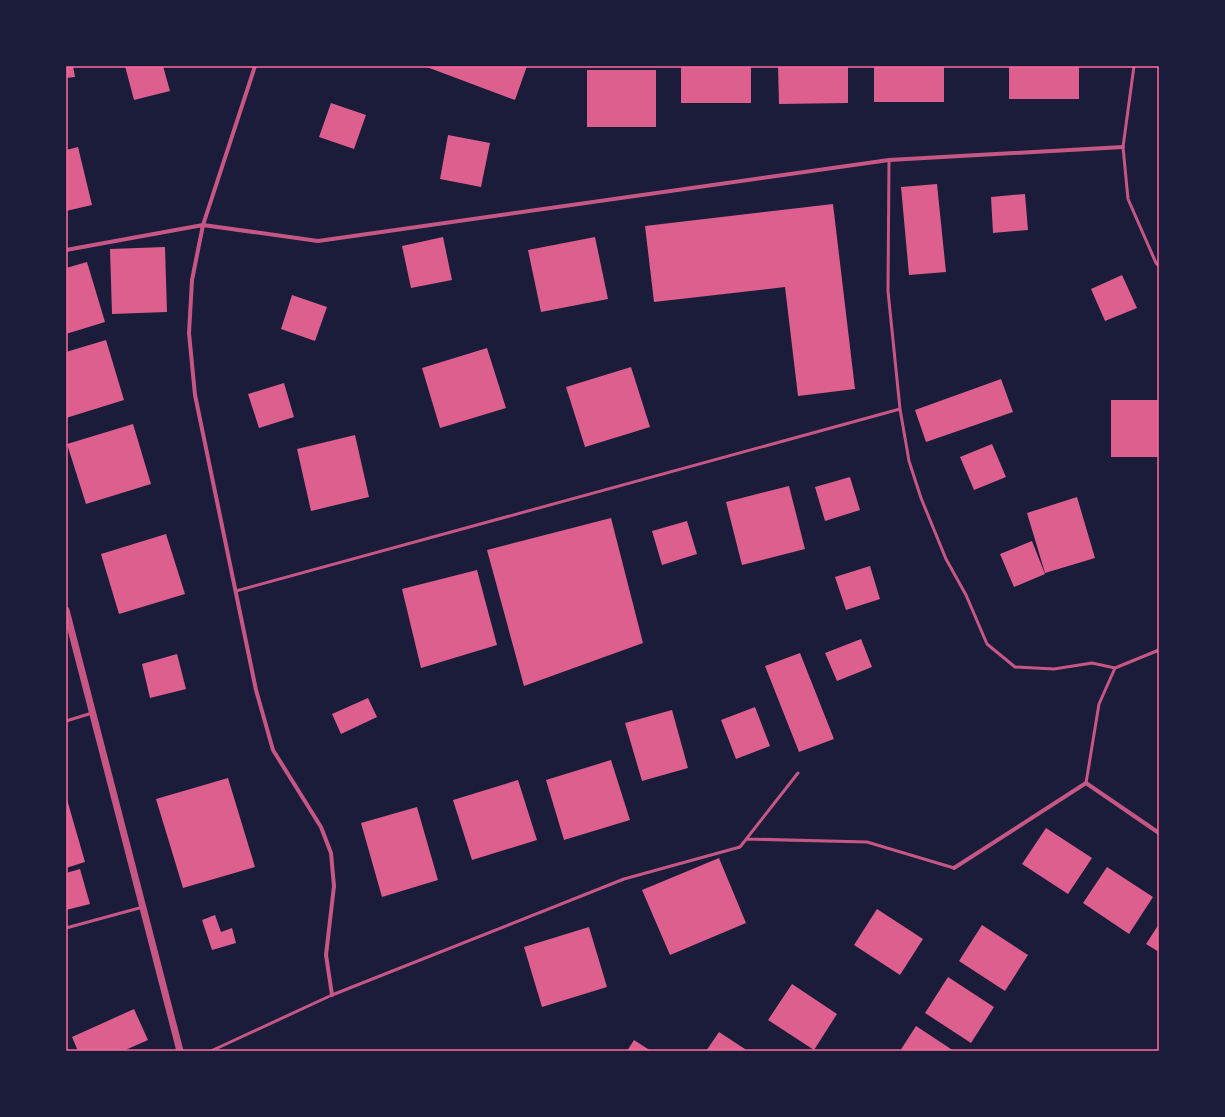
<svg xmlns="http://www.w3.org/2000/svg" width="1225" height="1117" viewBox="0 0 1225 1117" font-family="Raleway,sans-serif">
<rect width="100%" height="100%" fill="#1b1b3a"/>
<path fill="#dd5f8e" d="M66 66H73L75 77 66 78Z
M125 66H163L170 91 134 100Z
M424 66H527L515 100Z
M681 66H751V103H681Z
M778 66H848V103L779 104Z
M874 66H944V102H874Z
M1009 66H1079V99H1009Z
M587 70H656V127H587Z
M331 103 366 115 354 149 319 137Z
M448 135 490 143 481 187 440 179Z
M78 147 92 205 66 211V150Z
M937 184 946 272 909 275 901 187Z
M1025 194 1028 230 993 233 991 197Z
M833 204 855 389 798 396 785 287 654 302 645 226Z
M443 237 452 280 411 288 402 246Z
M595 237 608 299 541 312 528 250Z
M165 247 167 312 112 314 110 249Z
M87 262 105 322 66 334V268Z
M1122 275 1137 308 1105 321 1091 289Z
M292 295 327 307 315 341 281 329Z
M106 340 124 400 66 418V352Z
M487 348 506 408 440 428 422 368Z
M631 367 650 427 585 447 566 387Z
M1001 379 1013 412 926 442 915 410Z
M284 383 294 417 259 428 248 394Z
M1111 400H1159V457H1111Z
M133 424 151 484 86 504 67 444Z
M355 435 369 497 311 511 297 449Z
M992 444 1006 477 974 490 960 457Z
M850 477 860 510 825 521 815 487Z
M789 486 805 549 742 565 726 502Z
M1077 497 1095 558 1045 573 1027 513Z
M611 518 643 643 524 686 487 550Z
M687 521 697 554 662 565 652 531Z
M166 534 185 594 119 614 101 554Z
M1032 541 1045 574 1014 587 1000 554Z
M870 566 880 599 846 610 835 577Z
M477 570 497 645 421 668 402 589Z
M861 639 872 667 837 681 825 653Z
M800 653 834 739 799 752 765 666Z
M177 654 186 689 150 698 142 664Z
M368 698 377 717 341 734 332 714Z
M755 707 770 746 736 759 721 720Z
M672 710 688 768 642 781 625 723Z
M611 760 630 820 564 840 546 780Z
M228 778 255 867 183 888 156 799Z
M518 780 537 840 472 860 453 800Z
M66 796 85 862 66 868Z
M417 807 438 880 382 897 361 823Z
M1046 828 1092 858 1068 894 1022 864Z
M719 858 746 923 670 955 642 890Z
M1107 867 1153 897 1129 934 1083 903Z
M80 869 90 904 66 910V873Z
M877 909 923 939 900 975 854 945Z
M215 915 221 932 232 928 236 943 212 950 202 920Z
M1159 924V952L1146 944Z
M982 925 1028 955 1005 991 959 961Z
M589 927 607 987 542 1007 524 947Z
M948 977 994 1007 971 1043 925 1013Z
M792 984 837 1014 814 1050 768 1020Z
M134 1009 148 1040 123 1051H78L72 1037Z
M916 1026 954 1051H900Z
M719 1032 748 1051H706Z
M634 1040 651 1051H627Z"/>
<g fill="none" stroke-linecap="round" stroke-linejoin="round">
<path stroke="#c65784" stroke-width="3" d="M1134 66 1123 147 1128 199 1156 263 1159 266
M900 409 909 461 921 498 946 559 966 595 987 644 1015 667 1054 669 1092 663 1115 668
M236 591 900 409 888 291 889 160
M66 721 92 713
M1086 783 1099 704 1115 668 1159 650
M747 839 867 842 954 868
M66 928 143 907
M211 1051 332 995 624 879 740 847 798 773"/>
<path stroke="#c65784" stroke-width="4" d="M255 66 203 225 192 280 189 333 195 395 256 690 273 750 321 827 331 853 334 886 326 955 332 995
M66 250 203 225 318 241 889 160 1123 147
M954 868 1086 783 1159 833"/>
<path stroke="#c65784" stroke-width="7" d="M66 610 180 1051"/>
</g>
<rect width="1225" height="1117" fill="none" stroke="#1b1b3a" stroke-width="134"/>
<rect x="67" y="67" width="1091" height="983" fill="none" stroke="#ff6b9d" stroke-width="1.5"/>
</svg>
